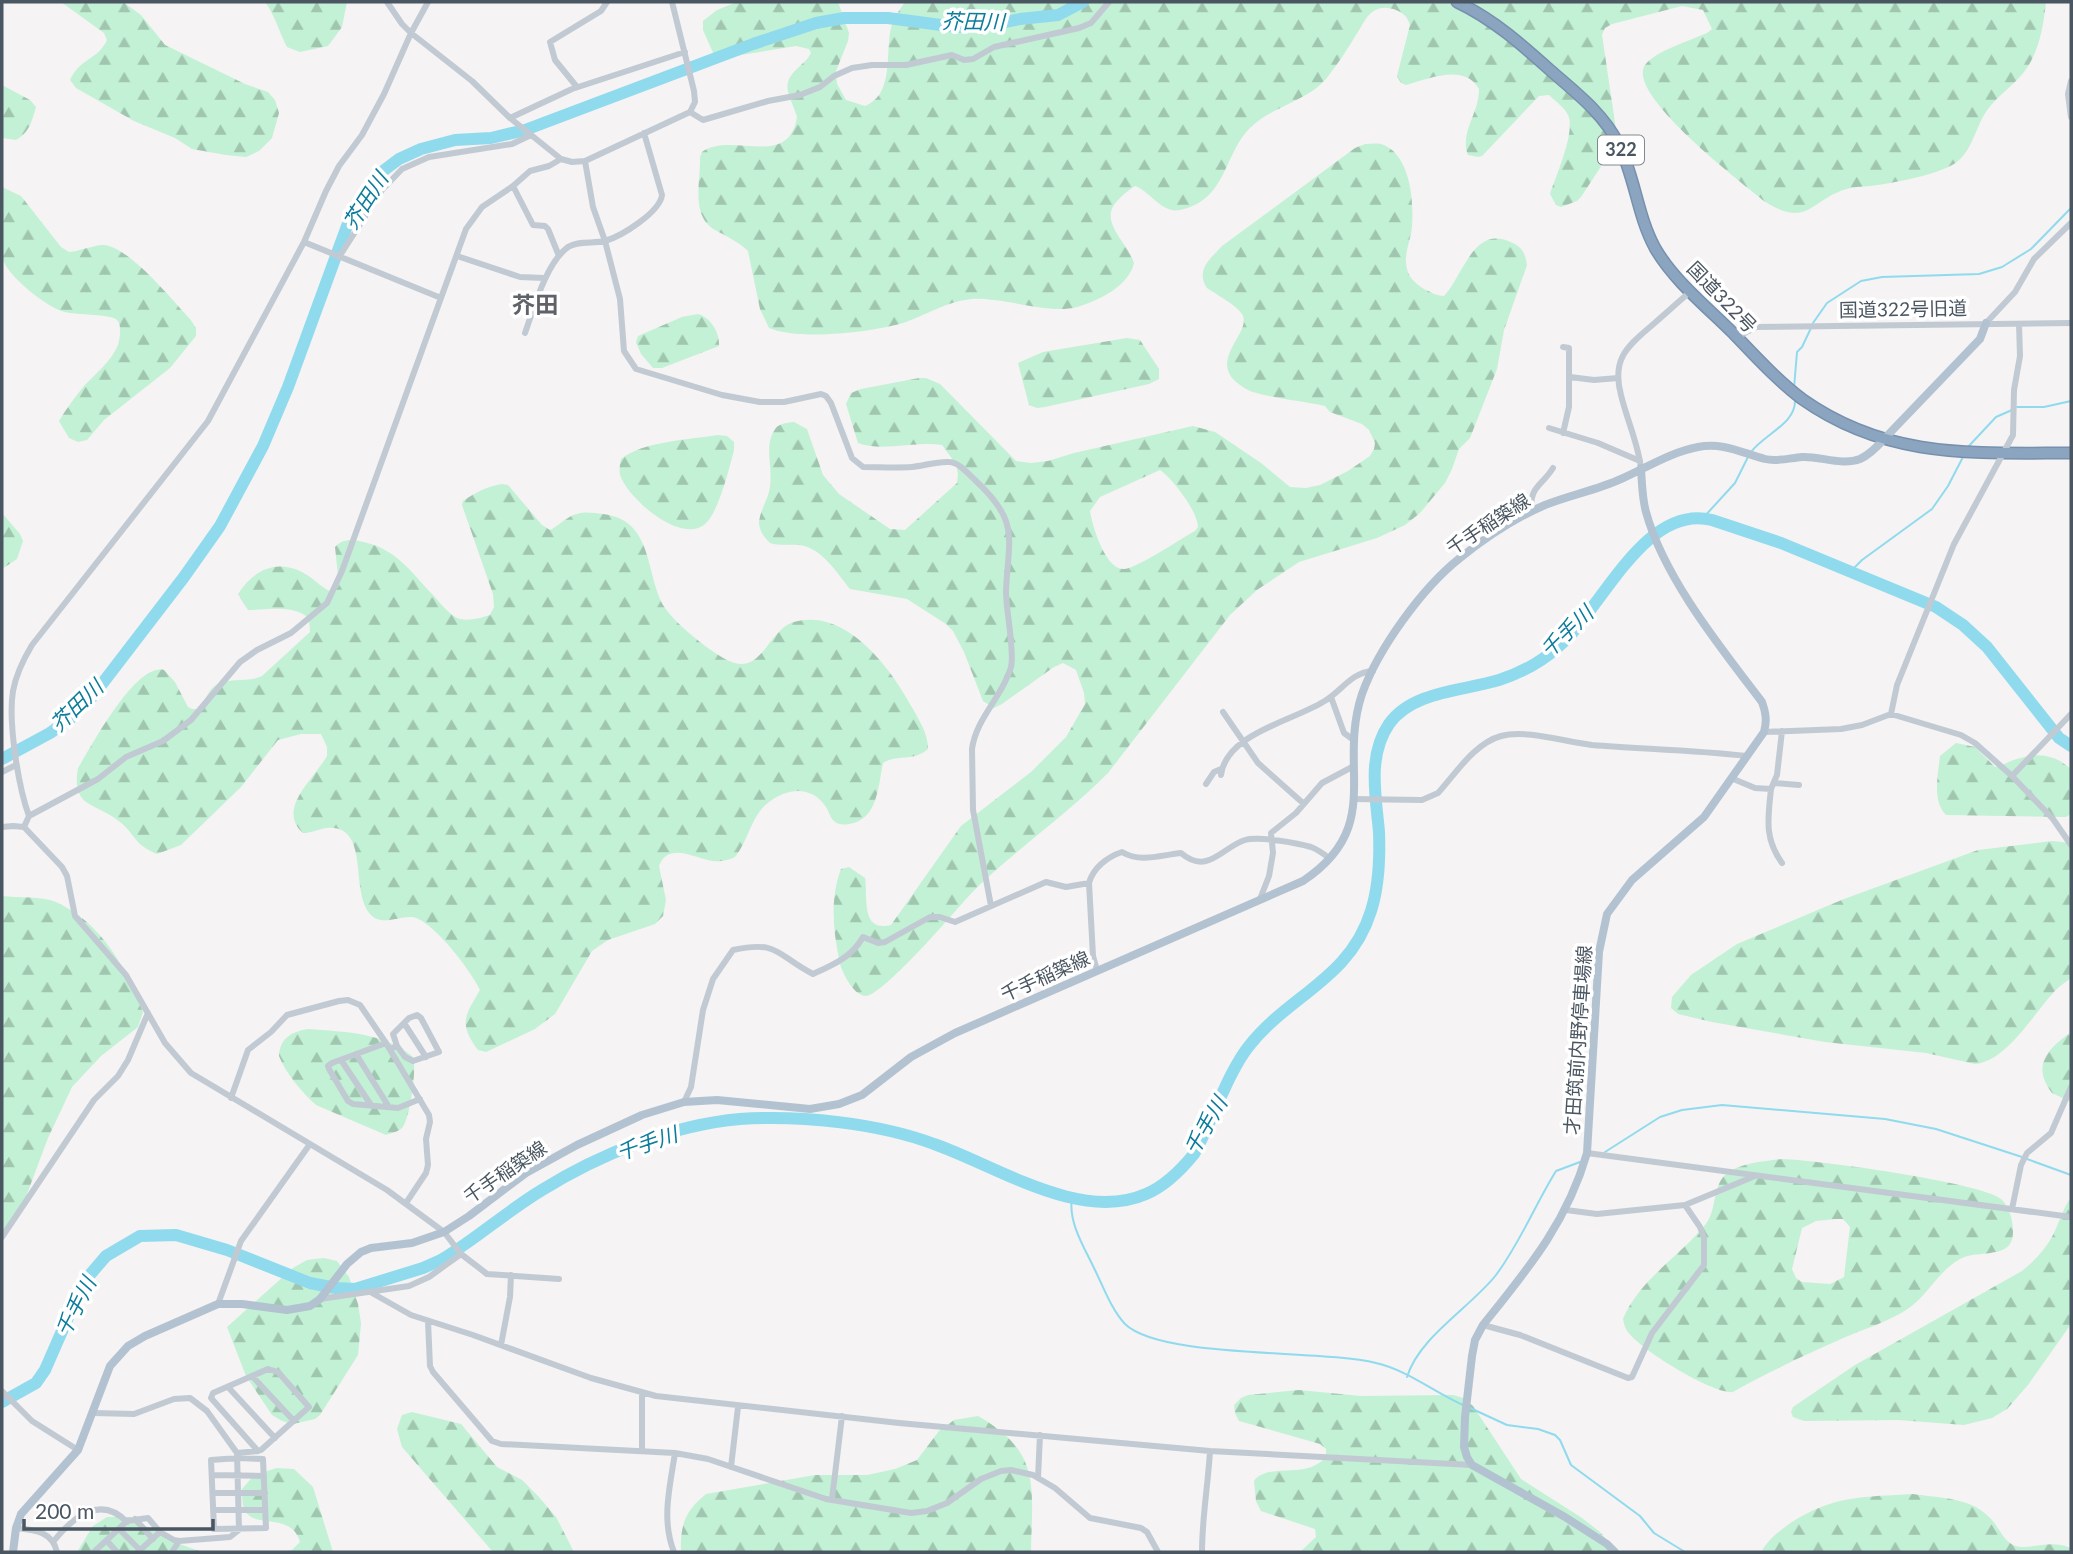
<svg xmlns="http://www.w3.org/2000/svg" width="2073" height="1554" viewBox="0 0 2073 1554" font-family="Lato,'Noto Sans JP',sans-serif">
<defs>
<pattern id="forest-firs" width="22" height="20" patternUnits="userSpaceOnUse" patternTransform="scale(1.75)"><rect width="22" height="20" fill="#c3f1d5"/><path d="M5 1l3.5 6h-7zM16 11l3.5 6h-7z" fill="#a0c6b0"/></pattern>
</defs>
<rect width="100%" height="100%" fill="#f5f3f3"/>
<path fill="url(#forest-firs)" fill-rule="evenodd" d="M61 2H123L141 15 165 45 245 84 268 92 275 100 279 113 272 138 259 151 246 157 226 155 192 149 175 138 134 121 76 88 70 80C81 57 97 61 107 40L104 33Z
M265 2H347L342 27 328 46 300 52 287 47C279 32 275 15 265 2Z
M737 2H838L849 33 848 41 836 71 837 84 846 100 865 106C897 93 883 48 893 21 896 14 901 8 905 2H2046C2043 30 2038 59 2017 80 2006 91 1992 101 1984 115 1975 131 1970 154 1954 164 1935 175 1898 182 1877 185 1868 187 1859 186 1850 188 1810 198 1810 230 1764 201 1742 183 1625 94 1645 65 1655 51 1692 40 1707 33L1712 29 1703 10 1682 6 1612 24 1605 28 1602 35 1617 136 1615 145 1581 197 1577 201 1561 207 1556 205 1550 194C1556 176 1576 131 1568 115 1564 107 1555 101 1549 95L1539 96 1482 156 1478 157 1468 155C1459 133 1480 112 1479 89 1464 63 1429 79 1406 85L1401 83 1397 76 1410 25C1408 18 1404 13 1396 10 1388 7 1379 6 1371 13 1365 18 1361 28 1356 35 1347 50 1337 65 1326 79 1306 102 1272 106 1250 128 1223 155 1227 200 1180 210 1162 214 1150 191 1135 186 1128 190 1123 195 1118 200 1097 221 1127 241 1134 263 1129 286 1098 301 1077 307 1049 315 1004 297 972 299 948 301 928 314 906 322 875 332 800 341 769 328L760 309 748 251C739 242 726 236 715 230 690 215 701 181 700 157L702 152C731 131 789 170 797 117 790 94 778 85 800 66 805 61 808 59 811 53L809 49 796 46 723 58 714 55 703 30V21L717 10Z
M2 85 30 100 36 107C32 121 29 133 16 140L2 138Z
M1365 144C1370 144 1376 143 1381 144 1410 153 1414 200 1412 226 1411 240 1403 255 1407 269 1409 278 1416 284 1424 289 1431 292 1436 296 1444 296 1463 276 1473 227 1508 241 1521 246 1525 251 1527 265L1504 330 1497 369 1470 438 1459 449 1452 469 1445 483 1420 513 1405 525 1377 538 1299 562 1257 590 1230 615 1108 773C1071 810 1027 842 987 878 968 895 951 917 933 936 922 948 879 995 866 996 853 996 840 969 839 959 833 929 830 898 841 869L849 867 865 878C868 896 860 933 891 925L961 826 1031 772 1066 737 1085 704 1084 693 1076 670 1063 663 1054 667 1002 704 994 708 983 701 964 652 953 631 946 624 907 599 850 589C837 573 821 547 799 545 789 544 780 546 770 543 765 538 760 532 759 524 759 511 769 499 770 486 773 468 764 447 774 431 778 423 786 423 794 422L807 429 823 475 839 494 890 529 905 530 957 483 958 474 956 464 942 445C917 441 880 452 858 443L846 404 851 393 861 389 919 378H926L940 384 1016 461 1031 463 1048 461 1074 453 1193 426 1215 432 1261 463 1290 487 1306 488 1320 485 1348 471 1370 456 1374 449 1375 443 1369 430 1362 424 1330 412 1325 406C1305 401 1260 397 1246 389 1200 363 1254 334 1242 314 1235 304 1217 295 1207 288 1195 270 1211 258 1222 246L1355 148ZM1160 470C1173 479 1198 512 1198 527L1195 531C1182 538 1135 570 1123 569 1105 569 1092 525 1090 511L1100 497Z
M2 187 21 196 61 247 69 252C80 251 91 246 102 245 127 244 172 300 190 319L196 328V336L170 368 104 420 87 440 78 442 69 438 59 421C66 409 75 397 84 386 96 373 111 362 118 345 120 338 122 325 117 320 112 314 75 315 65 312 47 308 6 275 2 257 0 244 2 203 2 187Z
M698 314C711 318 720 333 719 346L662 368H653L641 354 636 342 638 336 682 317Z
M1127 338 1140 340 1159 369V379L1149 384 1045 407 1037 408 1029 405 1018 363 1043 352Z
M717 435 727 436 734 442V450C729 469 720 506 708 521 685 549 628 499 620 475 619 469 620 464 621 459 644 441 688 440 717 435Z
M502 484 508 485 542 525 550 530C559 526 567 516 577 514 585 511 594 513 603 514 653 520 645 571 663 605 674 623 708 650 727 660 762 678 768 629 794 622 847 607 892 670 913 709 920 722 928 734 928 749 913 762 897 754 883 763 878 786 878 820 849 824 844 825 838 825 834 821 830 818 829 811 826 807 812 786 789 787 769 802 751 815 749 840 735 857 729 860 721 862 713 861 694 859 669 841 659 866L666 900 663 916 655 924 608 940 592 951 555 1014 535 1029 486 1052 478 1050C458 1023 465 1016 480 990 472 972 432 919 412 917 399 916 381 926 371 915 350 893 369 832 334 828 324 826 313 833 303 833 276 809 314 779 327 756V747L321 734H301L278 740 241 787 181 845 157 854C133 844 137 836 120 822 96 802 71 809 78 768 92 746 135 663 164 670L175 682 188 707 192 709H198C205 702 207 691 216 685 229 677 248 683 262 676L310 632 309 619C295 604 267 610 248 610L238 594C255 567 282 557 310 577 318 583 324 589 334 593L339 585 335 547C342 540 349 539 359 541 396 548 408 569 433 595 440 603 448 613 457 618 466 622 481 618 490 615L494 607 493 594 462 505 463 501C475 493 487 486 502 484Z
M2 513 20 534 23 541 17 559 2 569Z
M1956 743 1975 747 1995 767C2003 766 2009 761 2017 759 2038 752 2055 755 2071 769V814L2066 817 1946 815C1932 801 1938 775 1940 756Z
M2052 841 2071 843V978C2066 982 2059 986 2054 992 2034 1013 2007 1061 1975 1064L1926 1053 1825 1042 1712 1022 1678 1014 1671 1008 1672 997 1691 975 1737 944 1844 899 1978 850Z
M2 896C18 898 41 896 56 902 102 923 126 968 143 1012L138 1027 101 1056 72 1087 48 1138 18 1218 2 1240Z
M308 1029C345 1032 383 1032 413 1057 417 1069 410 1119 402 1128 398 1132 391 1133 386 1135L316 1105C302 1092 286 1074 279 1056 280 1038 291 1032 308 1029Z
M2071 1032V1102L2052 1093C2031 1065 2048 1049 2071 1032Z
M1782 1159C1816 1160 1980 1182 2001 1199 2011 1207 2017 1233 2010 1244 2001 1257 1974 1251 1960 1259 1938 1271 1927 1297 1906 1310 1889 1321 1867 1328 1848 1336 1809 1353 1770 1371 1733 1392 1714 1395 1635 1347 1626 1329 1624 1326 1624 1322 1623 1319 1639 1280 1680 1256 1705 1225 1717 1211 1712 1188 1725 1175 1738 1163 1765 1161 1782 1159ZM1835 1219H1843L1850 1227 1844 1277 1830 1284 1802 1282 1796 1278 1792 1269 1802 1228 1816 1221Z
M2071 1197V1324L2028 1385 2007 1409 1992 1418 1964 1425 1898 1420 1804 1421 1793 1417 1791 1412 1793 1407 1855 1365 2022 1271C2034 1261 2044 1251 2052 1237 2059 1224 2062 1210 2071 1197Z
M324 1258 337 1261 349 1277 358 1304 361 1323 358 1355 320 1415 315 1419 293 1424 282 1421 272 1415 246 1376 227 1327 293 1268 307 1260Z
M1299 1390 1361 1396 1453 1395 1463 1398 1473 1406 1521 1479 1582 1518 1600 1532 1617 1552H1300L1316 1537 1315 1529 1261 1511 1256 1501 1254 1481C1269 1461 1305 1481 1326 1457V1449L1320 1444 1239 1421 1235 1413 1234 1405 1241 1398 1248 1395Z
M412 1412 461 1424 497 1467 522 1480 538 1496 556 1517 574 1552H493L402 1447 397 1429 402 1415Z
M978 1416C1042 1452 1032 1488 1031 1552H681C680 1525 685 1511 706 1494L815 1475H867L895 1469 917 1460 939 1431 954 1420Z
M277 1468 294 1469 313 1487 333 1552H282L292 1550 300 1542C292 1512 255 1529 245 1511 242 1505 242 1495 242 1489L254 1475Z
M1913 1494C1938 1498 1970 1497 1989 1517 1998 1525 2002 1539 2013 1545 2028 1552 2047 1538 2071 1548V1552H1761C1769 1539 1779 1531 1792 1522 1834 1495 1865 1497 1913 1494Z
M107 1517H130L174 1542 202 1552H77L93 1526Z"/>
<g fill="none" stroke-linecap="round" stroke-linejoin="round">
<path stroke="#90daee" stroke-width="2" d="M1813 323 1827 303 1861 281 1882 277 1979 274 2002 267 2031 249 2071 208
M1794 388 1797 352 1802 347 1811 328
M2017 407H2044L2071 401
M1967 448 1996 417 2012 410
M1751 452C1764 434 1796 424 1795 400
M1703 518 1735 483 1748 457
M1850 572 1862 560 1932 509 1948 486 1963 457
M1605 1152 1660 1117 1682 1110 1722 1105 1885 1119 1936 1129 2022 1157
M2027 1159 2071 1175
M1072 1198C1068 1222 1084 1247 1094 1268 1103 1286 1111 1309 1125 1324 1161 1359 1320 1349 1376 1363 1407 1370 1434 1392 1463 1405
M1407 1377C1419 1337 1471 1307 1496 1275 1520 1243 1535 1205 1556 1171L1580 1162
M1468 1407 1507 1425 1538 1429 1555 1435 1560 1440 1571 1465 1640 1516 1654 1533 1685 1552"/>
<path stroke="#90daee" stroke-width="12" d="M2 759 50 733 70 719 92 697 184 577 220 526 263 446 288 387 347 226 379 174 399 159 421 149 455 140 491 138 525 130 753 44 816 23 844 18H888L956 27 987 26 1020 19 1058 15 1083 2
M2 1402 36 1383 45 1370 80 1290 88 1277 106 1256 140 1236 176 1235 227 1250 310 1283 336 1288 355 1289 423 1268 441 1260C476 1239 507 1211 542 1190 600 1154 672 1125 740 1119 800 1115 878 1123 934 1144 995 1165 1080 1223 1146 1194 1165 1186 1181 1170 1194 1154 1212 1122 1228 1072 1249 1046 1289 995 1350 979 1371 911 1379 886 1380 858 1379 832 1376 797 1367 756 1389 724 1412 691 1463 691 1499 680 1521 673 1540 663 1558 647 1601 611 1644 503 1712 520L1781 543 1936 607 1963 625 1987 647 2059 738 2071 746"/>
<defs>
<path id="highway" d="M1457 2C1493 19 1521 44 1550 70 1575 92 1603 113 1618 143 1635 176 1637 215 1655 248 1674 281 1707 307 1733 333 1755 356 1777 380 1802 399 1887 459 1972 453 2071 453"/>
</defs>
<use href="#highway" stroke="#7690ad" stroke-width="13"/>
<path stroke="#c1cad2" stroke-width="6" d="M387 2 402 24 411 33 472 81 510 118 561 159 572 162 585 161 690 112 695 102 694 91 672 2
M2071 81 2068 94 2071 117
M577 87 555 60 550 42 601 11 607 2
M690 112 703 120 768 101 800 95 820 87 834 76 852 68 872 65H906L952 55 964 60 973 59 994 47 1079 28 1091 23 1109 2
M510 118 572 89 685 52
M585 161 593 207 605 241 620 299 624 351 636 369 722 395 760 402H784L821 394 826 396 831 403 852 458 863 467C879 467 896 468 912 467 924 466 937 461 949 462 959 462 968 474 975 480 1021 523 1008 537 1006 592 1006 610 1015 653 1011 667 1003 696 976 718 972 749L973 810 991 906
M513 186 533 225 545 226 548 229 559 256
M304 242 441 298
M457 256 520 277 544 278
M339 257 382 190 402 169 429 157 512 144 531 135
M1986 323 2015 292 2034 259 2071 223
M525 333C534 308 546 263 568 247 578 240 594 244 605 241 622 236 660 212 662 195L644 133
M1737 337 1756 327 2071 323
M1570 377 1594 380 1618 378
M1549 428 1598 443 1640 461
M1563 433 1569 407V348L1563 347
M1641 468C1638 443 1627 420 1621 395 1612 361 1625 348 1650 327 1664 315 1677 303 1691 291
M1532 512C1528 487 1542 486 1553 468
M1331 697 1344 733 1355 741
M1223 712 1258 763 1304 804
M1891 714 1897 685 1954 544 2013 435 2014 390 2020 356 2019 324
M1764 732 1841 729 1862 725 1891 714 1961 735 1975 743 2012 776 2053 819 2071 845
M2 772 16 765
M1221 775C1226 734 1292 721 1323 702 1341 692 1351 672 1373 671
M2012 776 2071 714
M1731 778 1755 788 1771 789 1777 775 1782 731
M1774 783 1799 785
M1206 784 1214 772 1221 769
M1771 789C1768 818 1764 838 1782 863
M1353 799 1422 800 1438 793C1456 773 1475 743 1501 736 1526 729 1565 742 1592 745 1643 749 1695 750 1747 756
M29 816C18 786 8 721 13 691 16 674 23 660 32 645L208 421 304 242 326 191 339 166 362 135 384 94 411 33 428 2
M2 827 13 826 24 827 62 867 67 876 75 916 126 975 165 1043 191 1073 387 1190 444 1232 461 1254 487 1274 559 1279
M24 827 29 816 98 779 126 757 163 741 191 720 240 662 257 650 291 633 327 603 342 571 466 229 482 207 513 186 530 171 549 166 561 159
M1260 899 1269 876 1273 853 1271 833 1296 813 1322 783 1354 766
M1097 970 1093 956 1089 883C1093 868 1107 857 1122 852 1140 863 1161 855 1181 853 1208 876 1222 847 1245 840 1259 836 1297 843 1311 847 1319 850 1324 854 1330 859
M404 1023 426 1057
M386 1043 332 1063 328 1066 329 1069 348 1101 353 1104 398 1108 420 1099
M390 1049 397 1046 405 1057 413 1061 439 1052 421 1018 417 1015 409 1018 393 1034 397 1046
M356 1054 389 1107
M341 1060 371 1105
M231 1098 248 1050 271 1032 287 1015 339 1001 348 1000 360 1005 386 1043 429 1115 430 1122 426 1139 428 1165 426 1173 406 1203
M684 1102 691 1087 703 1010 713 979 733 950C779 940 776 955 813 974 833 965 852 957 863 937L878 943 885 942 930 917H940L955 922 1046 882 1066 887 1089 883
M1587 1153 2071 1217
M2012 1209 2021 1165 2027 1153 2051 1133 2071 1087
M1566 1210 1597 1214 1685 1205 1755 1176
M2 1237 94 1100 118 1076 128 1060 148 1013
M372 1293 411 1315 473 1335 591 1378 656 1396 899 1423 1210 1451 1472 1465
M320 1299 409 1286 429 1277 461 1254
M218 1304 241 1241 310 1144
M428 1321 430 1366 433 1372 492 1441 501 1444 675 1453 708 1459 826 1499 911 1513 927 1511 947 1503 981 1479 1001 1471 1011 1470 1033 1475 1055 1488 1090 1518 1141 1528 1147 1532 1158 1552
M1483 1325 1520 1335 1628 1378 1632 1377 1652 1333 1704 1265V1238L1700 1227 1685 1205
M501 1345 510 1297 511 1275
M253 1377 294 1421
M228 1387 275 1438
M2 1391 32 1421 78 1450
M642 1393V1450
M93 1413 134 1414 174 1399 190 1398 207 1411 237 1453 239 1530 230 1537 179 1541 172 1552
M237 1453 258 1451 261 1450 309 1407 278 1372 268 1369 213 1393 211 1398 258 1451
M238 1458 263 1459 266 1528 214 1529 211 1460Z
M731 1467 738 1407
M212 1475 264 1476
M1038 1478 1040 1435
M213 1493H265
M832 1499 842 1416
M213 1510H265
M135 1519 153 1539
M16 1528C34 1530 52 1531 57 1552
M119 1529 140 1550
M107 1541 117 1552
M53 1542C72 1518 100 1494 127 1522
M94 1552 127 1521 148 1518 160 1532
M138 1552 160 1532 174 1540 179 1541
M674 1552C661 1520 670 1486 675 1453
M1202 1552C1202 1518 1208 1485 1210 1451"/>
<path stroke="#b3c2d1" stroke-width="8" d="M13 1552 16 1528 21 1514 78 1450 110 1366 128 1346 145 1336 218 1304H242L287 1310 310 1306 320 1299 347 1264 361 1252 371 1248 412 1243 444 1232 469 1216 526 1173 577 1145 642 1115 684 1102 717 1100 810 1109 839 1104 862 1095 911 1057 955 1033 1303 881C1385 826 1337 769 1362 694 1378 649 1422 588 1460 558 1485 538 1515 518 1545 505 1570 495 1597 490 1621 479 1646 468 1671 452 1698 447 1723 442 1742 453 1765 459 1777 462 1790 458 1802 457 1820 456 1842 466 1860 459 1869 455 1877 447 1884 439L1980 339 1986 323
M1615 1552 1607 1544 1565 1517 1472 1465 1467 1457 1464 1447 1465 1417 1472 1356 1475 1340 1483 1325C1527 1270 1567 1223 1587 1153L1599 952 1607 914 1632 880 1704 817 1764 732C1767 721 1766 713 1762 702 1721 648 1664 578 1646 512 1642 498 1642 483 1641 468"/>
<use href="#highway" stroke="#8ba5c1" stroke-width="10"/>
</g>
<g text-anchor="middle" stroke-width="7" stroke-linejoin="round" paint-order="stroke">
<rect fill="#fff" stroke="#808990" stroke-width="2" x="1598" y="135.5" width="46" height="29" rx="5"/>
<g font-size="18" font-weight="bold" fill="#4a5661">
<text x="1621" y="156">322</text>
</g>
<g font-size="19" fill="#4a5661" stroke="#fff">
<text transform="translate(1722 297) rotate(46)" y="7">国道322号</text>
<text transform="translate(1903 309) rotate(-1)" y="7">国道322号旧道</text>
<text transform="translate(1488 524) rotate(-33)" y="7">千手稲築線</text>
<text transform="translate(1045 976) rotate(-24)" y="7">千手稲築線</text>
<text transform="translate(1578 1040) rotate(-86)" y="7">才田筑前内野停車場線</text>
<text transform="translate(505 1172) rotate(-34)" y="7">千手稲築線</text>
</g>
<g font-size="21" font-style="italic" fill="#0c7c9b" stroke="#fff">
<text transform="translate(973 22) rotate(1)" y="7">芥田川</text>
<text transform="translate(366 201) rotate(-57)" y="7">芥田川</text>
<text transform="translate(1567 632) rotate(-44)" y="7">千手川</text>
<text transform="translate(77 706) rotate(-44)" y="7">芥田川</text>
<text transform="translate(1206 1126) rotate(-60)" y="7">千手川</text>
<text transform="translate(647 1144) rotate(-19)" y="7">千手川</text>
<text transform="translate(76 1307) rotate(-63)" y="7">千手川</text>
</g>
<g font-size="23" font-weight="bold" fill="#5f6368" stroke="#fff">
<text x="535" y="313">芥田</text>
</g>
</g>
<rect width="2073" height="1554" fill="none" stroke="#4a5661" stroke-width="7"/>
<path d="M24 1519v10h189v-10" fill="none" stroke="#4a5661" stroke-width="3.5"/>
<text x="35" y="1519" font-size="21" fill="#4a5661" stroke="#ffffff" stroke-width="5" paint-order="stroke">200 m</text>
</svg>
